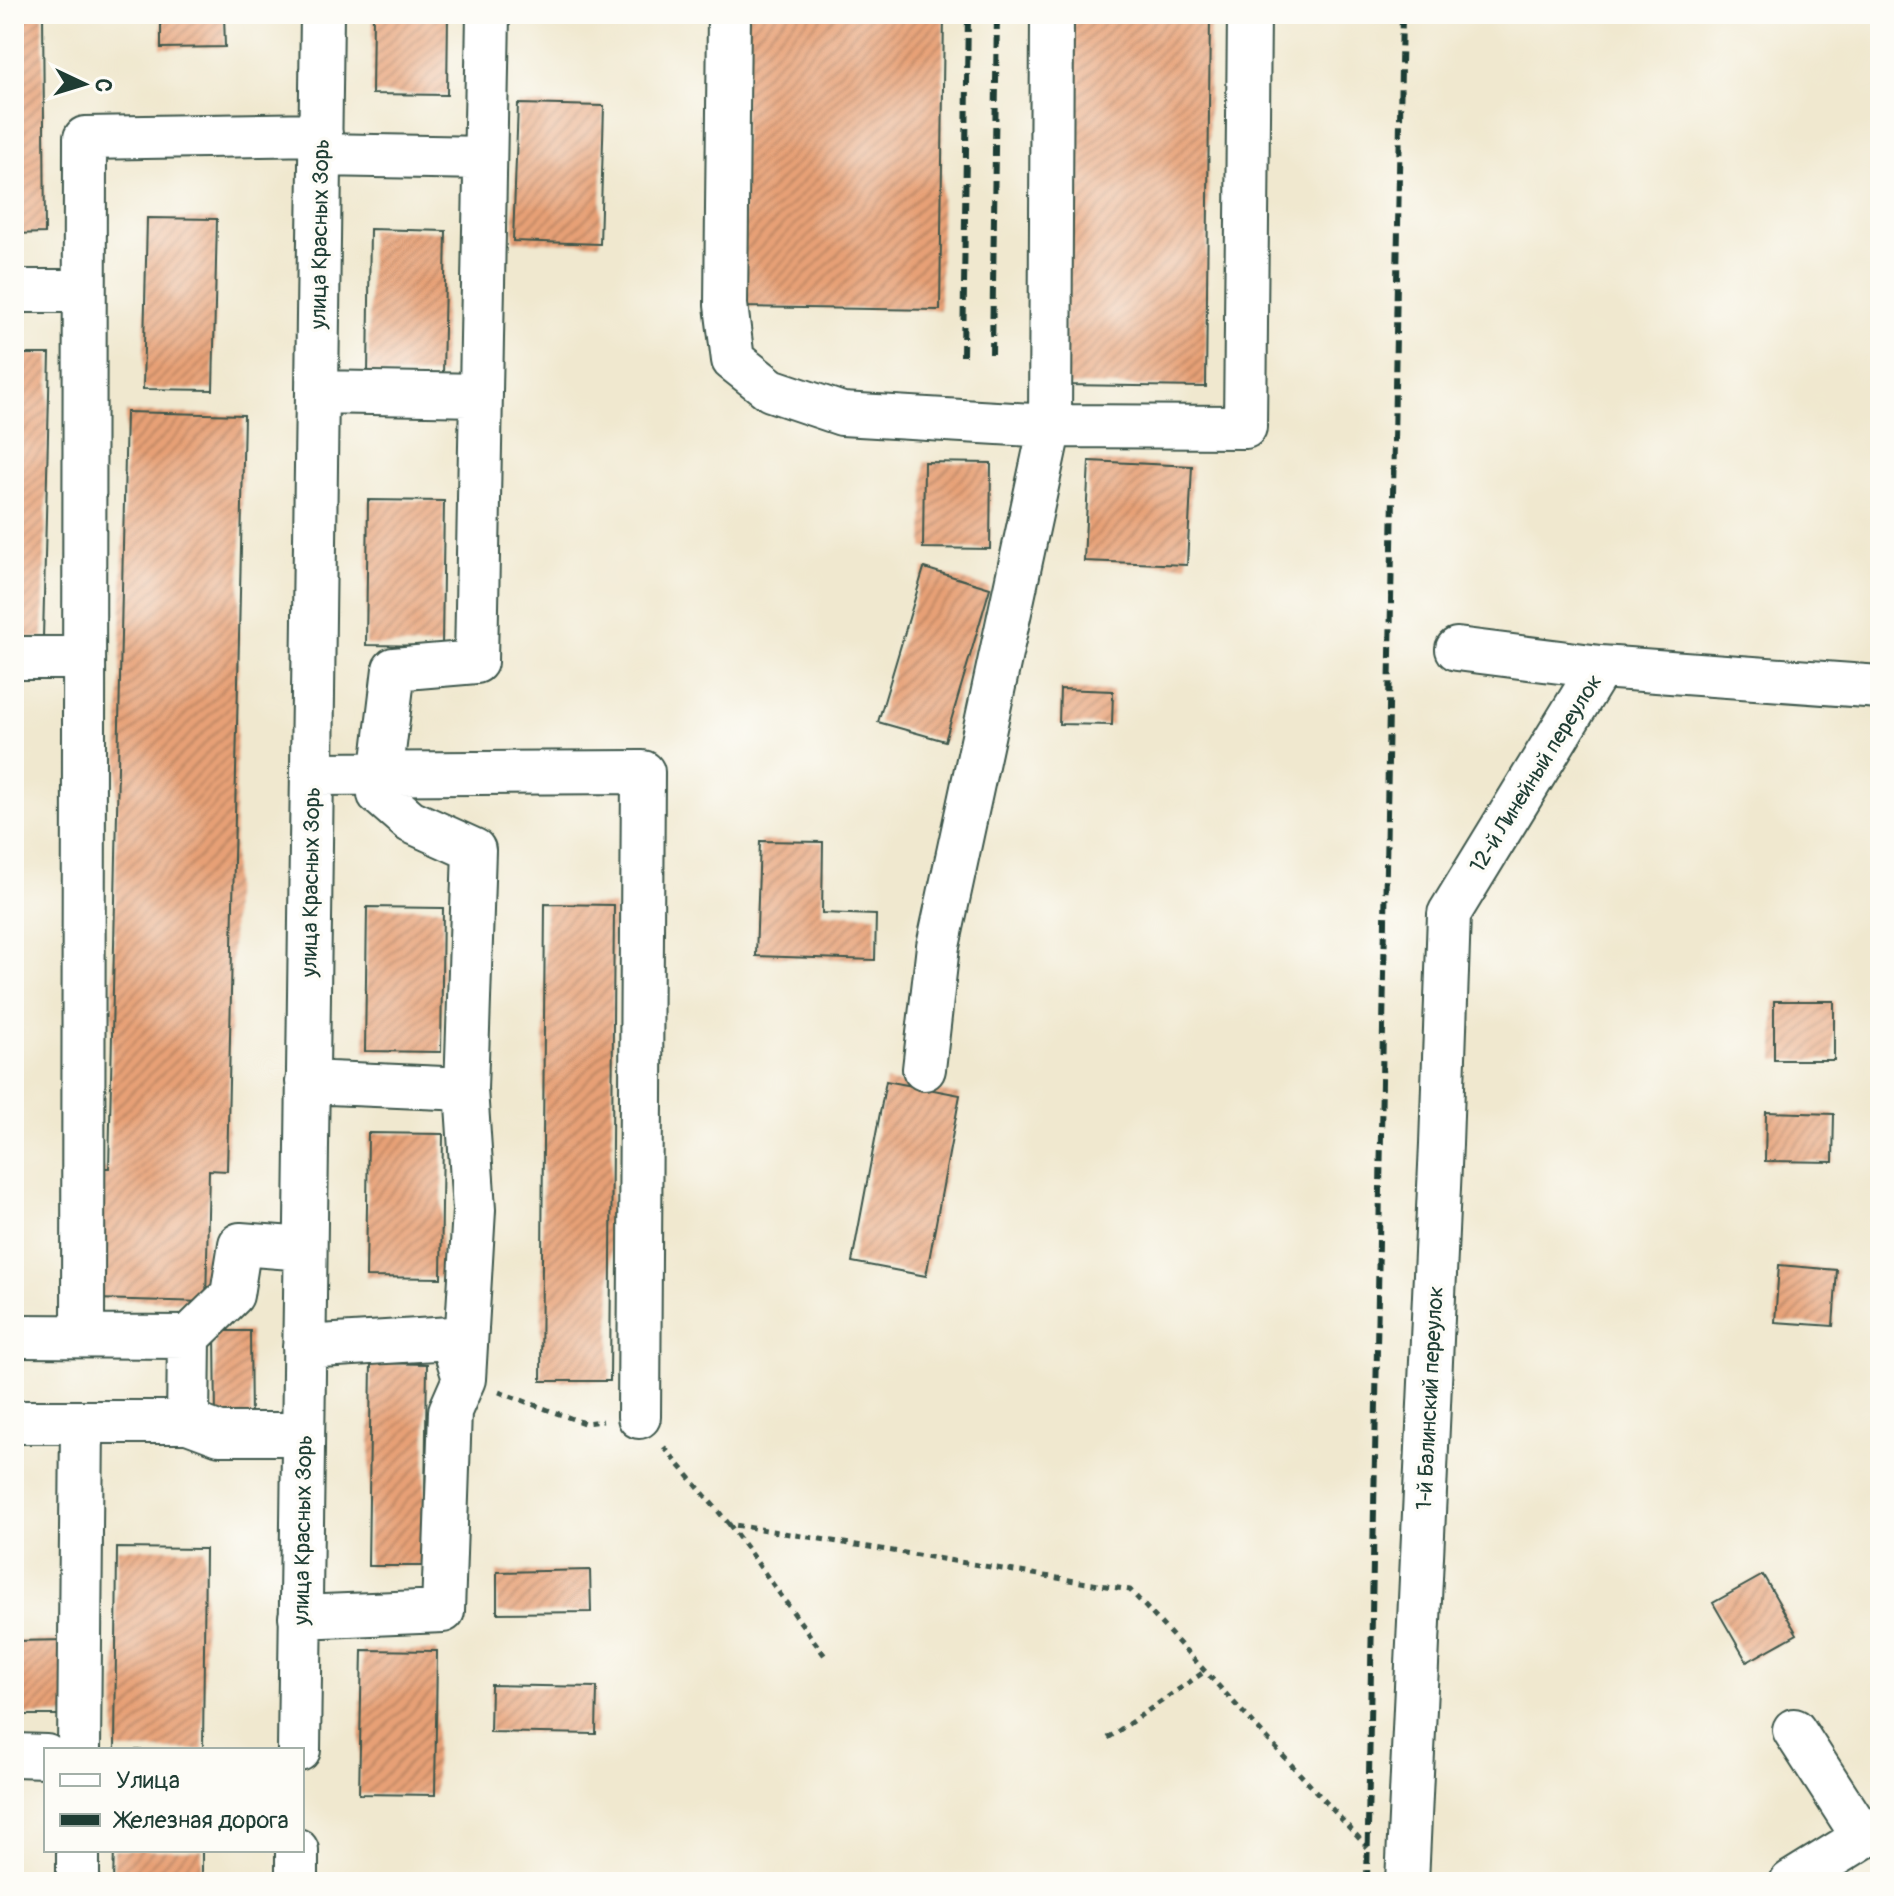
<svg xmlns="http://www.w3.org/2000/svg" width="1894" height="1896" viewBox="0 0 1894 1896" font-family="Pangolin,sans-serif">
<defs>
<pattern id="building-hatch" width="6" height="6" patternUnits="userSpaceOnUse" patternTransform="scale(2)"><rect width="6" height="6" fill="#e7a076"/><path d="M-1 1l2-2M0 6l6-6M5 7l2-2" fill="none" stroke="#bb8462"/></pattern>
</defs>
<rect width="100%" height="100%" fill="#fdfcf7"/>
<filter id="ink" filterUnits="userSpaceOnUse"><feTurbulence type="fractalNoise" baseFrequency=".0125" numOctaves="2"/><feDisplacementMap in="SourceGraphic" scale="16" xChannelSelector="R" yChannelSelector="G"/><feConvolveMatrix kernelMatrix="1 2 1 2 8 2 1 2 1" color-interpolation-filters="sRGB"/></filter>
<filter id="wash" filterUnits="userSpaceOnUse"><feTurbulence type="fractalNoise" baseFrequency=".006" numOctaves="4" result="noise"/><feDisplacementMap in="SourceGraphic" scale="32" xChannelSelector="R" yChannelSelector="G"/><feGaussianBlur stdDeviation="1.8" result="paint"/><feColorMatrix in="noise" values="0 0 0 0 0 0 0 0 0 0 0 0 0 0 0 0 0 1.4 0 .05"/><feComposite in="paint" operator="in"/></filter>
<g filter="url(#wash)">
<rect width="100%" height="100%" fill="#f0e8cf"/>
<g id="blocks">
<path fill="url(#building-hatch)" d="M14 14H43L45 233 14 234Z
M161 14H224L225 47 161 48Z
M373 14H448L447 95 372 94Z
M745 14H944L940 310 742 307Z
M1068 14H1210L1206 387 1064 385Z
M518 104 604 106 600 244 513 241Z
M147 218 217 219 213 390 143 389Z
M370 229 446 231 443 375 368 374Z
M14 354H50L43 638 14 637Z
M126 412 244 415 227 1171 209 1170 206 1302 96 1299 99 1168H109Z
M1089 461 1192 466 1187 565 1084 561Z
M924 462 991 463 990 549 923 548Z
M368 500 444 501 442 646 366 645Z
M924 568 990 588 945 741 878 722Z
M1060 689 1113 691 1112 725 1059 724Z
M760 841 823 842 822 913 876 915 875 960 756 956Z
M545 904 614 905 610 1381H541Z
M367 907 443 908 441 1052 365 1051Z
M1774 1001H1834V1060H1774Z
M886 1081 960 1095 926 1276 852 1262Z
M1766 1112 1834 1114 1833 1162 1765 1161Z
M368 1133 443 1134 441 1278 366 1277Z
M1779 1265 1837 1270 1833 1326 1775 1322Z
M215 1331H250L251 1420 216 1421Z
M371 1363 427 1364 424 1566H368Z
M117 1548 205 1549 203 1750H115Z
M590 1570 591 1612 497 1613V1572Z
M1763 1575 1797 1634 1747 1662 1713 1603Z
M68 1640V1715H14V1641Z
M362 1650 437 1651 435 1795 359 1794Z
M491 1685 597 1687 596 1734 490 1732Z
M114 1850H202V1882H113Z"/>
</g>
</g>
<g filter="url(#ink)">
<use href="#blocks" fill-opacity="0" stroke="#3e574b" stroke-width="2"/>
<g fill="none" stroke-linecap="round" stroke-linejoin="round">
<defs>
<path id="minor" d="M729 14 726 305 733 360 771 390 842 414 1050 426 1245 427 1249 14
M320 155 485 158
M14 291H84
M317 392 481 395
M1457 649 1600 667
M14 658H84
M312 774 643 772 639 1417
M924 1069 938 946 1050 426 1052 14
M307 1082 466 1089 474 850 410 821 379 794 394 669 476 662 488 14
M14 1336 189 1337 188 1422H14
M83 1336 85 138 321 134
M189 1337 232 1295 240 1244 305 1249
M304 1347 451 1338 464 1378
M188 1422 220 1434H303
M300 1617 443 1611 450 1411 464 1379 474 1210 466 1089
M1794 1730 1863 1837
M79 1750 82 1422
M299 1750 322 14
M14 1755 46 1756
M78 1882V1850
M297 1882V1850
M1407 1882 1441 1144 1449 914 1600 667 1880 687
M1791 1882 1880 1827"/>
</defs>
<use href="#minor" stroke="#3e574b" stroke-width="46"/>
<path stroke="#3e574b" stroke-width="5" stroke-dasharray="6 6" stroke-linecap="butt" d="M499 1392 584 1423 603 1421
M664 1447 729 1524 1130 1590 1370 1850
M729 1524 825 1656
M1108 1738 1204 1672"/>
<use href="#minor" stroke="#fff" stroke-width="42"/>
<path stroke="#1f3d34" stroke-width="6" stroke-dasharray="12 6" stroke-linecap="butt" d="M992 354 997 14
M963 356 968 14
M1367 1882 1402 14"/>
</g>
</g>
<g text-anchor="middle" stroke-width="7" stroke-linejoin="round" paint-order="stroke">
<g font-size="22" fill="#1f3d34" stroke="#fdfcf7">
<text transform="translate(319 234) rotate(-89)" y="8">улица Красных Зорь</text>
<text transform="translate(1535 773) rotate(-58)" y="8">12-й Линейный переулок</text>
<text transform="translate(310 882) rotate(-89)" y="8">улица Красных Зорь</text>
<text transform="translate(1429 1398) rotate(-87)" y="8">1-й Балинский переулок</text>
<text transform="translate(302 1530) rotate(-89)" y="8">улица Красных Зорь</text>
</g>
</g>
<rect width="1894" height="1896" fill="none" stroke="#fdfcf7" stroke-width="48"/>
<rect x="44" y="1748" width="260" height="104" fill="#fdfcf7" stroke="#a4b0a9" stroke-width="2"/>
<rect x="60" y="1774" width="40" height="12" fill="#ffffff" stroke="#a4b0a9" stroke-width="2"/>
<text x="116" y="1788" font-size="24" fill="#1f3d34">Улица</text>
<rect x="60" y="1814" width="40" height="12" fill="#1f3d34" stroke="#a4b0a9" stroke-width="2"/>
<text x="116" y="1828" font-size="24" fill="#1f3d34">Железная дорога</text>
<g transform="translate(84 84) rotate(94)" stroke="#fdfcf7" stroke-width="6" paint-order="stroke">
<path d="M0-6L14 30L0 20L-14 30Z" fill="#1f3d34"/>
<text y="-12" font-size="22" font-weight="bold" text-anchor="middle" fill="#1f3d34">С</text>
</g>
</svg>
